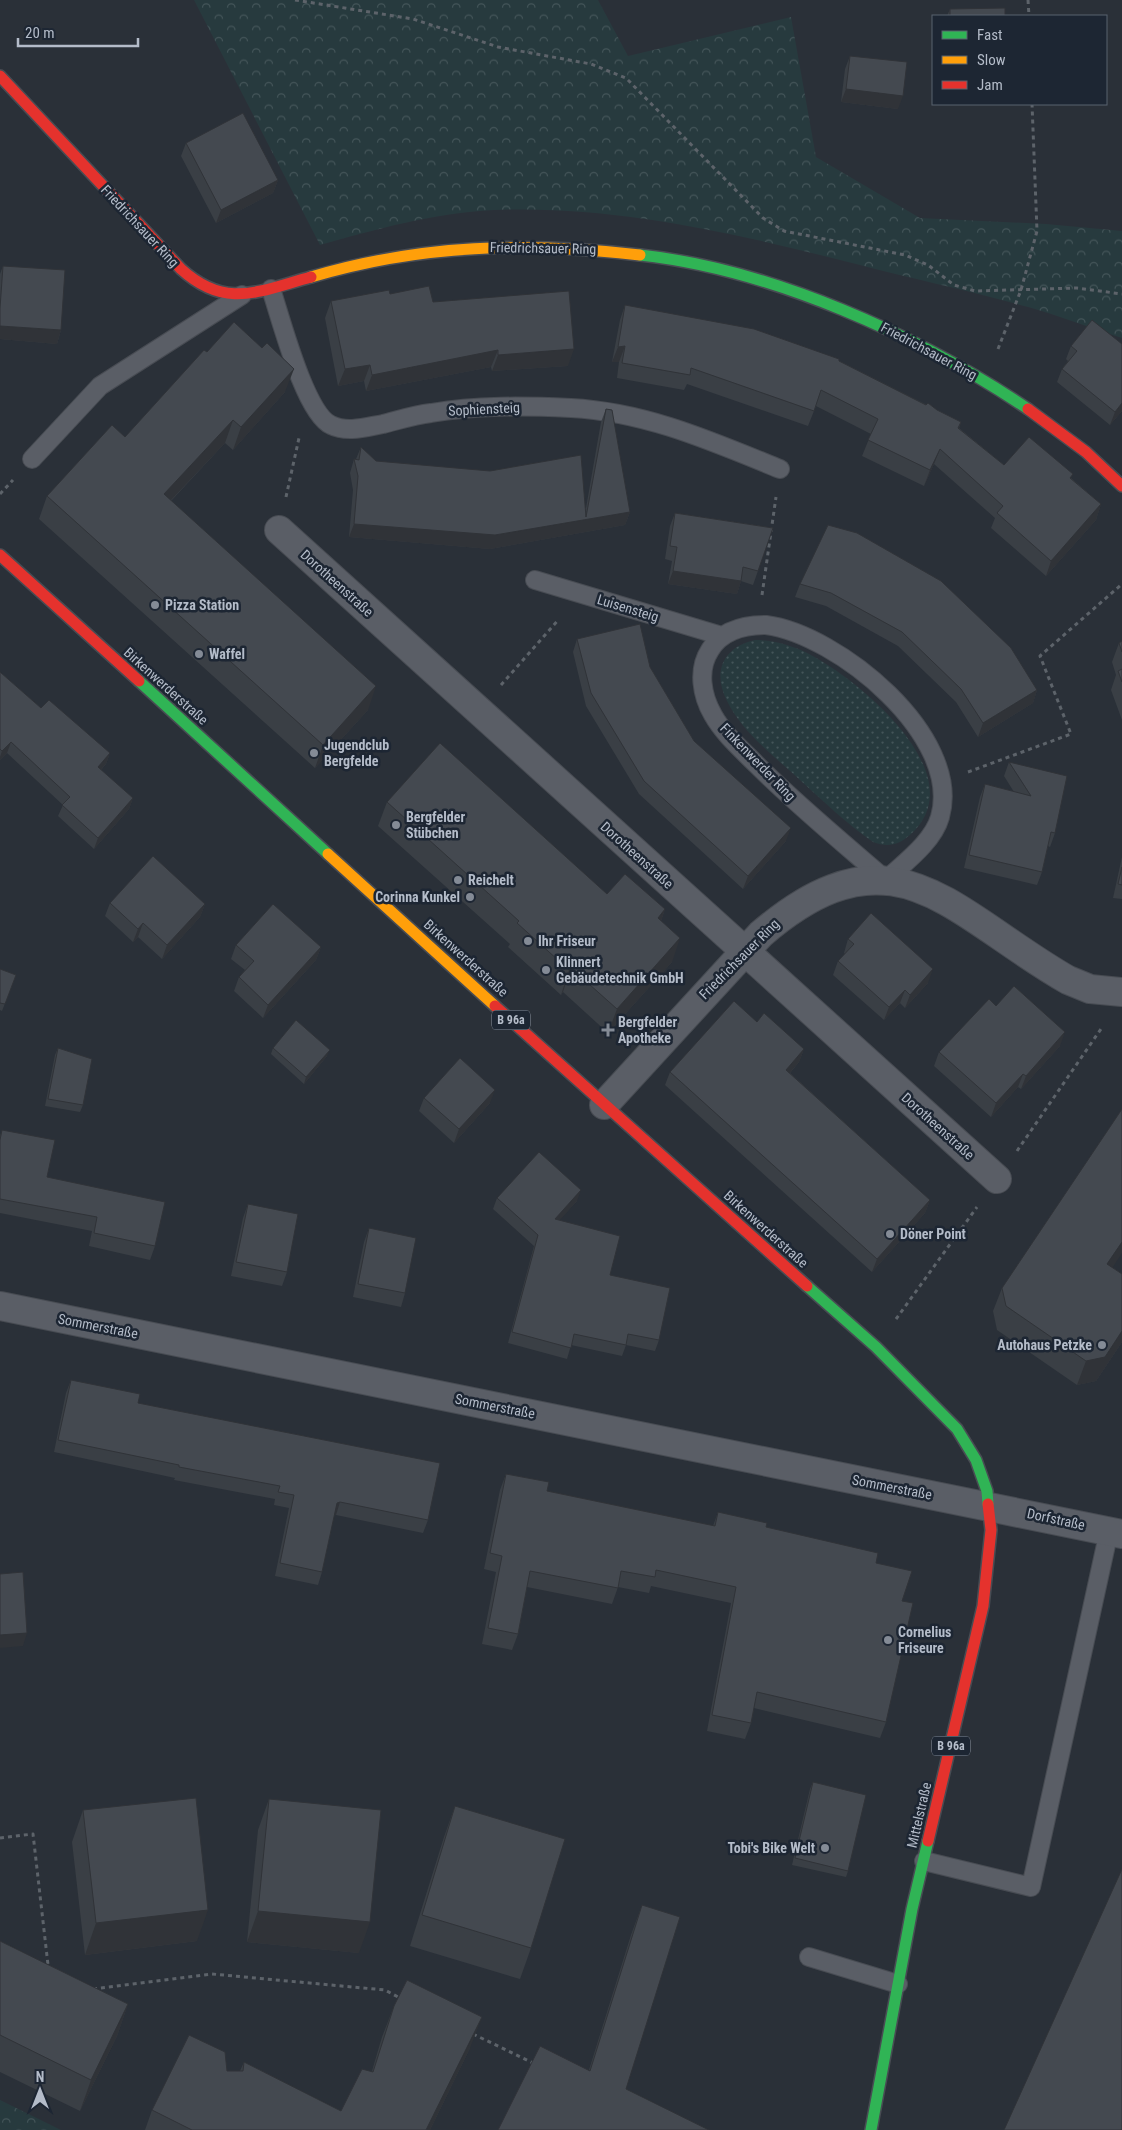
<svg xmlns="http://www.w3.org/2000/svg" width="1122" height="2130" viewBox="0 0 1122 2130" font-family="'Roboto Condensed',sans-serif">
<defs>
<pattern id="forest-crowns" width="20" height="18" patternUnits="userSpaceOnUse" patternTransform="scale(1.25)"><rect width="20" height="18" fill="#273a3e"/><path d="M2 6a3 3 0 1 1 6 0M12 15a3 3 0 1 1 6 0" fill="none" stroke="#445559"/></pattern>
<pattern id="park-dots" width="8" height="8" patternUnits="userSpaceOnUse" patternTransform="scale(1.25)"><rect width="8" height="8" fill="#273a3e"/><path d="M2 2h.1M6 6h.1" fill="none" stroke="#445559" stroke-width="1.8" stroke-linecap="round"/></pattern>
</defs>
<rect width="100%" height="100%" fill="#2a3038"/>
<path fill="url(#forest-crowns)" d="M194 0H598L628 56 791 17 816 157 920 218 1046 224 1122 231V338C1091 328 1060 316 1028 307 971 291 913 279 856 264 737 234 617 205 494 210 434 213 377 229 320 245Z
M0 2100 61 2130H0Z"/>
<path fill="url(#park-dots)" d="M755 640C772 640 787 644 803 651 853 674 977 774 911 834 899 845 888 848 873 842 847 824 823 801 800 780 775 757 742 732 727 701 712 672 723 647 755 640Z"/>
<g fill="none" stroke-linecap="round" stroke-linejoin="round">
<defs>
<path id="lane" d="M271 289C281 319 305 413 331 425 347 433 366 427 383 424 399 420 414 415 431 413 476 405 525 406 571 408 646 412 711 441 780 469
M32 459 100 386 242 295
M535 580 722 636
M766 625C837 634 963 736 940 817 933 842 904 863 886 880 842 842 797 805 756 764 741 749 723 733 713 715 702 696 697 670 710 650 722 630 744 625 766 625Z
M924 1861 1031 1887 1109 1531
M809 1957 898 1984"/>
<path id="street" d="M279 530 997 1179
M604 1105 761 934C894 820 951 913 1068 980L1090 989 1122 992
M0 1306 1122 1534"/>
<path id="fast" d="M640 255C771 269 920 336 1028 409
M139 681 328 854
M807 1286 876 1347 957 1429 976 1460 987 1491 988 1504
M871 2130 912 1909 928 1841"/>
<path id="slow" d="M311 277C422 244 526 242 640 255
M328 854 495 1006"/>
<path id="jam" d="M0 76 181 269C226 310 259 291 311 277
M1028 409 1086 452 1122 486
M0 555 139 681
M495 1006 807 1286
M928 1841 983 1606 991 1530 988 1504"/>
</defs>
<use href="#lane" stroke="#484c53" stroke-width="20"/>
<use href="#street" stroke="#484c53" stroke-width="30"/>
<use href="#fast" stroke="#484c53" stroke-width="14"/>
<use href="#slow" stroke="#484c53" stroke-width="14"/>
<use href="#jam" stroke="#484c53" stroke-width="14"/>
<path stroke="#5d636a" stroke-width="3" stroke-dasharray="4 4" stroke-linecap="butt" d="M295 0 413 19 498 47 591 64 626 78 763 218 784 231 905 255 928 265 954 285 975 291 1077 288 1122 294
M1028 0 1029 16
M998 349 1021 290 1037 231 1032 104
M0 494 13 480
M286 497 299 438
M762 595 776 497
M501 685 559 619
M968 772 1071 734 1040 656 1122 584
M1017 1151 1103 1026
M896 1319 977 1207
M0 1838 33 1834 48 1965 50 1966
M93 1989 212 1974 385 1990 400 1998
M473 2034 535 2064"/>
<use href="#lane" stroke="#5a5e66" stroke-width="18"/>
<use href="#street" stroke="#5a5e66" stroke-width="28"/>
<use href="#fast" stroke="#30b455" stroke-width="11"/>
<use href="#slow" stroke="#ff9f0a" stroke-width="11"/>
<use href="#jam" stroke="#e5322d" stroke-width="11"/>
</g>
<path fill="#3a3f45" d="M950 9 1005 16H947Z
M850 56 898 109 841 102 845 69Z
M186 143 278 180 273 193 216 223 181 156Z
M3 266 61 330 57 344 0 339V274Z
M390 294 433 302 568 366 492 371 491 367 366 391 364 381 338 386 325 318 331 301Z
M625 305 839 361 961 422 959 428 1004 465 1071 478 1101 504 1096 520 1046 576 991 528 995 518 934 464 924 486 862 456 871 434 816 406 808 426 687 384 684 390 617 378 619 362H612L620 320Z
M1122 344V411L1110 425 1057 382 1062 369 1068 361 1066 359 1071 346Z
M207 352 285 392 233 450 225 443 171 501 368 710 315 768 39 519 47 496 125 437Z
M606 409 630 512 625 525 490 549 349 537 353 490 350 473 354 459H356L361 447 376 461 586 508 601 422Z
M675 513 773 528 753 585 741 581 737 594 668 584 672 561 665 559 670 526Z
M941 581 1037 690 1033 703 978 737 956 702 898 646 826 606 795 597 800 584Z
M577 639 650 667 694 741 786 841 743 889 639 794 586 706 573 652Z
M1122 641V720L1111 690 1116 675 1112 662 1119 643Z
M0 672 41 708 110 753 106 764 101 770 133 798 129 809 94 849 58 816 63 805 7 753 0 760Z
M1009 762 1055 833 1050 847 1048 846 1042 872 1037 885 964 868 980 797 985 784 1014 792 1004 776Z
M387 802 607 894 665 909 661 921 672 962 608 1033 563 992 561 995 508 947 510 944 378 826Z
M1122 857V899L1113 898Z
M110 903 205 904 200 917 162 959 138 937 133 942 105 916Z
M848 939 928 983 905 1008 900 1003 884 1020 833 975 838 961 845 954 844 953Z
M236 945 321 947 316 960 263 1018 234 991 239 977 245 970 231 959Z
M0 969 16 975 2 1011 0 1010Z
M996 1006 1060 1046 1021 1089 1018 1087 991 1117 934 1066 939 1052Z
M757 1022 804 1049 799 1062 790 1073 930 1200 925 1213 872 1272 665 1085 670 1072Z
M58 1048 83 1105 80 1112 45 1106 55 1055Z
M273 1048 327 1056 304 1084 271 1054Z
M424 1098 490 1103 454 1143 419 1111Z
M2 1130 47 1177 155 1246 150 1260 89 1246 92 1231 0 1213V1136Z
M497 1198 577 1201 559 1220 610 1275 659 1340 655 1351 626 1345 622 1356 571 1345 567 1359 508 1343 534 1246 493 1209Z
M248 1204 287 1272 282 1286 231 1276 243 1218Z
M369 1228 405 1293 401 1307 353 1297 364 1242Z
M1112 1267 1122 1274V1342L1096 1381 1077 1385 997 1330 993 1311 1002 1288Z
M71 1380 138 1403 428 1520 423 1533 336 1515H334L322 1572 318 1585 275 1576 289 1508 274 1505 275 1499 174 1480 175 1478 54 1452 66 1393Z
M506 1474 547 1491 713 1526 718 1512 766 1527 876 1563 902 1601 886 1722 880 1738 754 1708 751 1723 745 1739 707 1731 731 1603 651 1586 649 1593 618 1587 612 1604 527 1587 518 1634 512 1650 482 1644 496 1572 484 1569 500 1490Z
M813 1782 848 1871 846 1877 792 1865 810 1789Z
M269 1799 359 1953 247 1942 258 1830Z
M455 1806 531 1948 520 1979 410 1946 444 1837Z
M83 1810 197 1941 85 1955 72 1842Z
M642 1905 626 2089 589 2070 631 1935Z
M0 1941 128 2004 117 2036 80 2111 0 2072Z
M394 2006 470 2048 430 2130H145L152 2110 227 2071H240L244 2062 341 2111 372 2071 382 2037Z"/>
<path fill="#303338" d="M846 89 903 96 898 109 841 102Z
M278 180 273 193 216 223 221 210Z
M0 326 61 330 57 344 0 339Z
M625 346 619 362H612L618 347Z
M574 349 568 366 492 371 498 355Z
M498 350 491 367 366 391 372 375Z
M370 365 364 381 338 386 345 369Z
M294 369 285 392 233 450 241 427Z
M1122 403V411L1110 425 1115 412Z
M233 420 225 443 155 517 164 494Z
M940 449 934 464 924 486 930 470Z
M1101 504 1096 520 1046 576 1051 561Z
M630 512 625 525 490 549 349 537 354 524 495 535Z
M673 571 741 581 737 594 668 584Z
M376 686 368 710 315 768 323 745Z
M1037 690 1033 703 978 737 983 723Z
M11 742 7 753 0 760V757L2 751Z
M110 753 106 764 94 777 98 767Z
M133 798 129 809 94 849 98 838Z
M791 828 786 841 743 889 748 876Z
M205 904 200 917 162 959 167 945Z
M665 909 657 933 658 918Z
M143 923 138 937 133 942 138 929Z
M680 938 672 962 608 1033 617 1009Z
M321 947 316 960 263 1018 268 1005Z
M571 968 563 992 561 995 569 970Z
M933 969 928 983 905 1008 910 995Z
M905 990 900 1003 884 1020 889 1007Z
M1065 1032 1060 1046 1021 1089 1026 1076Z
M804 1049 799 1062 781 1083 786 1070Z
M330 1050 327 1056 304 1084 306 1077Z
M1023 1074 1018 1087 991 1117 996 1103Z
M495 1090 490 1103 454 1143 459 1129Z
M581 1190 577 1201 551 1230 555 1219Z
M930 1200 925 1213 872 1272 877 1259Z
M1122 1242V1253L1099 1288 1107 1264Z
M1122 1331V1342L1096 1381 1077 1385 1086 1361Z
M340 1502 336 1515 332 1516 337 1503Z
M27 1633 23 1646 0 1648V1635Z
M208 1910 197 1941 85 1955 96 1923Z
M258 1911 370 1922 359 1953 247 1942Z
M128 2004 117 2036 80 2111 91 2080Z
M482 2017 470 2048 430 2130H426Z"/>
<path fill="#444950" stroke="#303338" d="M1005 8V16H950V9Z
M850 56 907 62 903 96 846 89Z
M243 113 278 180 221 210 186 143Z
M3 266 65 270 61 330 0 326V308Z
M429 286 433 302 569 291 574 349 498 355V350L372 375 370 365 345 369 331 301 389 290 390 294Z
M625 305 754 329 839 359V361L926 405 928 403 937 410 961 422 958 428 1004 465 1029 437 1073 474 1070 478 1101 504 1051 561 997 513 1003 506 940 449 930 470 868 440 878 419 821 390 814 411 691 368 690 375 622 363 625 346 618 347Z
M1092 320 1122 344V403L1115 412 1062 369 1077 351 1071 346Z
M234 322 262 348 267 343 294 369 241 427 233 420 164 494 376 686 323 745 47 496 112 425 125 437 204 350 207 352Z
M606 409 612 410 630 512 495 535 354 524 358 476 354 459 359 460 361 447 376 461 490 471 581 455 586 517Z
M675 513 773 528 758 571 743 567 741 581 673 571 677 547 670 546Z
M828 525 857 533 941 581 1011 648 1037 690 983 723 961 689 902 632 831 593 800 584Z
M640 624 650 667 694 741 791 828 748 876 644 781 591 693 577 639Z
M1122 641V652L1119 643Z
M1122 669V682L1118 671Z
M0 672 41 708 49 700 110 753 98 767 133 798 98 838 62 805 70 797 11 742 2 751 0 749Z
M440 743 607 894 625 874 665 909 658 918 680 938 617 1009 571 968 569 970 517 923 519 921 387 802Z
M1009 762 1067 776 1055 833 1051 832 1042 872 969 855 985 784 1031 796Z
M153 856 205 904 167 945 143 923 138 929 110 903Z
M1122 867V885L1118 884Z
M273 904 321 947 268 1005 239 977 254 961 236 945Z
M871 913 933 969 910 995 905 990 889 1007 838 961 854 944 848 939Z
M0 969 16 975 5 1004 0 1003Z
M1014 986 1065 1032 1026 1076 1023 1074 996 1103 939 1052 989 999 996 1006Z
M734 1001 757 1022 764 1013 804 1049 786 1070 930 1200 877 1259 670 1072Z
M296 1020 330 1050 306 1077 273 1048Z
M58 1048 92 1059 83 1105 48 1099Z
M460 1058 495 1090 459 1129 424 1098Z
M1122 1109V1242L1107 1264 1122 1274V1331L1105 1357 1086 1361 1006 1306 1002 1288Z
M2 1130 55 1140 47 1177 165 1202 155 1246 94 1233 97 1217 0 1199V1140Z
M539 1152 581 1190 555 1219 620 1236 610 1275 670 1288 659 1340 628 1334 626 1345 574 1334 571 1348 512 1332 538 1235 497 1198Z
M248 1204 298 1214 287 1272 236 1262Z
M369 1228 416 1238 405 1293 358 1284Z
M71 1380 140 1394 138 1403 440 1463 428 1520 340 1502 337 1503 322 1572 280 1563 294 1495 278 1492 280 1486 179 1467V1465L58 1440Z
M506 1474 549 1482 547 1491 715 1526 718 1512 767 1523 766 1527 878 1553 876 1563 912 1571 902 1601 913 1603 886 1722 757 1692 751 1723 712 1715 736 1587 656 1570 655 1577 621 1571 618 1588 530 1571 518 1634 488 1628 502 1556 490 1553Z
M23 1572 27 1633 0 1635V1574Z
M813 1782 866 1795 848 1871 795 1858Z
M196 1798 208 1910 96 1923 83 1810Z
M269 1799 381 1810 370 1922 258 1911Z
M455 1806 565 1839 531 1948 422 1915Z
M1122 1869V2130H1004Z
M642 1905 680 1917 626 2089 709 2130H498L540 2046 590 2071Z
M0 1941 128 2004 91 2080 0 2035Z
M407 1980 482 2017 426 2130H192L152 2110 189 2035 225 2052 227 2071H243L244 2062 341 2111 362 2069 373 2072 394 2006Z"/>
<g fill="#848b96" stroke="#1d2633" stroke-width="2">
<circle cx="155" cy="605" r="5"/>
<circle cx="199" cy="654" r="5"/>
<circle cx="314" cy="753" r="5"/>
<circle cx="396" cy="825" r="5"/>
<circle cx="458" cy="880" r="5"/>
<circle cx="470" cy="897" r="5"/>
<circle cx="528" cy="941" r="5"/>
<circle cx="546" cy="970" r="5"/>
<path d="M605.5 1022.5h5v5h5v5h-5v5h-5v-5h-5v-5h5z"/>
<circle cx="890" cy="1234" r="5"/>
<circle cx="1102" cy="1345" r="5"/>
<circle cx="888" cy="1640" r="5"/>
<circle cx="825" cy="1848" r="5"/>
</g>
<g text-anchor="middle" stroke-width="5" stroke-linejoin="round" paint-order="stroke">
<g fill="#1d2633" stroke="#878f9c" stroke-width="1">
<rect x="492" y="1010.5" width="38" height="19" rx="4"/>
<rect x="932" y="1736.5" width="38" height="19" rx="4"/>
</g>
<g font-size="12" font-weight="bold" fill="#b4bcc9">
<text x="511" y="1024">B 96a</text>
<text x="951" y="1750">B 96a</text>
</g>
<g font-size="14" fill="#b4bcc9" stroke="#1d2633">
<text transform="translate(140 226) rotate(47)" y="5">Friedrichsauer Ring</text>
<text transform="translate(543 248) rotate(1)" y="5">Friedrichsauer Ring</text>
<text transform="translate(929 351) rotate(28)" y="5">Friedrichsauer Ring</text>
<text transform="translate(484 409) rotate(-3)" y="5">Sophiensteig</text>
<text transform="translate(337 583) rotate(42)" y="5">Dorotheenstraße</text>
<text transform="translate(628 608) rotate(17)" y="5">Luisensteig</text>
<text transform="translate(166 686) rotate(42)" y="5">Birkenwerderstraße</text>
<text transform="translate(758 762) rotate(46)" y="5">Finkenwerder Ring</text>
<text transform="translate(637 855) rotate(42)" y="5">Dorotheenstraße</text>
<text transform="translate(466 958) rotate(42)" y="5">Birkenwerderstraße</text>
<text transform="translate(739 959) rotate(-45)" y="5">Friedrichsauer Ring</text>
<text transform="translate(938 1126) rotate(42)" y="5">Dorotheenstraße</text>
<text transform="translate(766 1229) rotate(42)" y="5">Birkenwerderstraße</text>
<text transform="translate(98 1326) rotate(11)" y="5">Sommerstraße</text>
<text transform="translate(495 1406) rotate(11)" y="5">Sommerstraße</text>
<text transform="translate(892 1487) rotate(11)" y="5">Sommerstraße</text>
<text transform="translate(1056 1519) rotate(12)" y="5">Dorfstraße</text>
<text transform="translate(919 1815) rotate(-77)" y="5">Mittelstraße</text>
</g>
<g font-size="14" font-weight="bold" fill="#b4bcc9" stroke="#1d2633" text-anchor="start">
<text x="165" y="610">Pizza Station</text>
<text x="209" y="659">Waffel</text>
<text x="324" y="750">Jugendclub<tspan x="324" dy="16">Bergfelde</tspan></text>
<text x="406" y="822">Bergfelder<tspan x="406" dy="16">Stübchen</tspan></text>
<text x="468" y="885">Reichelt</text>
<text x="460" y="902" text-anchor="end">Corinna Kunkel</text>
<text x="538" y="946">Ihr Friseur</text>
<text x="556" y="967">Klinnert<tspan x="556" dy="16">Gebäudetechnik GmbH</tspan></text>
<text x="618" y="1027">Bergfelder<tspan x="618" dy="16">Apotheke</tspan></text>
<text x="900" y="1239">Döner Point</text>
<text x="1092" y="1350" text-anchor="end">Autohaus Petzke</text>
<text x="898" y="1637">Cornelius<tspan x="898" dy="16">Friseure</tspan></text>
<text x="815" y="1853" text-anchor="end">Tobi's Bike Welt</text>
</g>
</g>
<rect x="932" y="15" width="175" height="90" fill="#1d2633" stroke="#59626f"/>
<rect x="942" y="31" width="25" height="8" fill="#30b455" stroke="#59626f"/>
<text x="977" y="40" font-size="15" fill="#b4bcc9">Fast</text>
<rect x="942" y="56" width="25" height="8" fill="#ff9f0a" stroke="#59626f"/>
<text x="977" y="65" font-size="15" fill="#b4bcc9">Slow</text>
<rect x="942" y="81" width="25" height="8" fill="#e5322d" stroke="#59626f"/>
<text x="977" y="90" font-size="15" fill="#b4bcc9">Jam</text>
<g transform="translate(40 2090)" stroke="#1d2633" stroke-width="4" paint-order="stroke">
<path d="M0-4L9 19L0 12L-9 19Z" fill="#b4bcc9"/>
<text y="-8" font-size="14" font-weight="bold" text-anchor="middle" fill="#b4bcc9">N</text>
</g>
<path d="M18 38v8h120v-8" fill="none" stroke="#b4bcc9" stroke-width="2.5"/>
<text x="25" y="38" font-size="15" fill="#b4bcc9" stroke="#1d2633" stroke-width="4" paint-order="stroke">20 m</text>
</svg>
